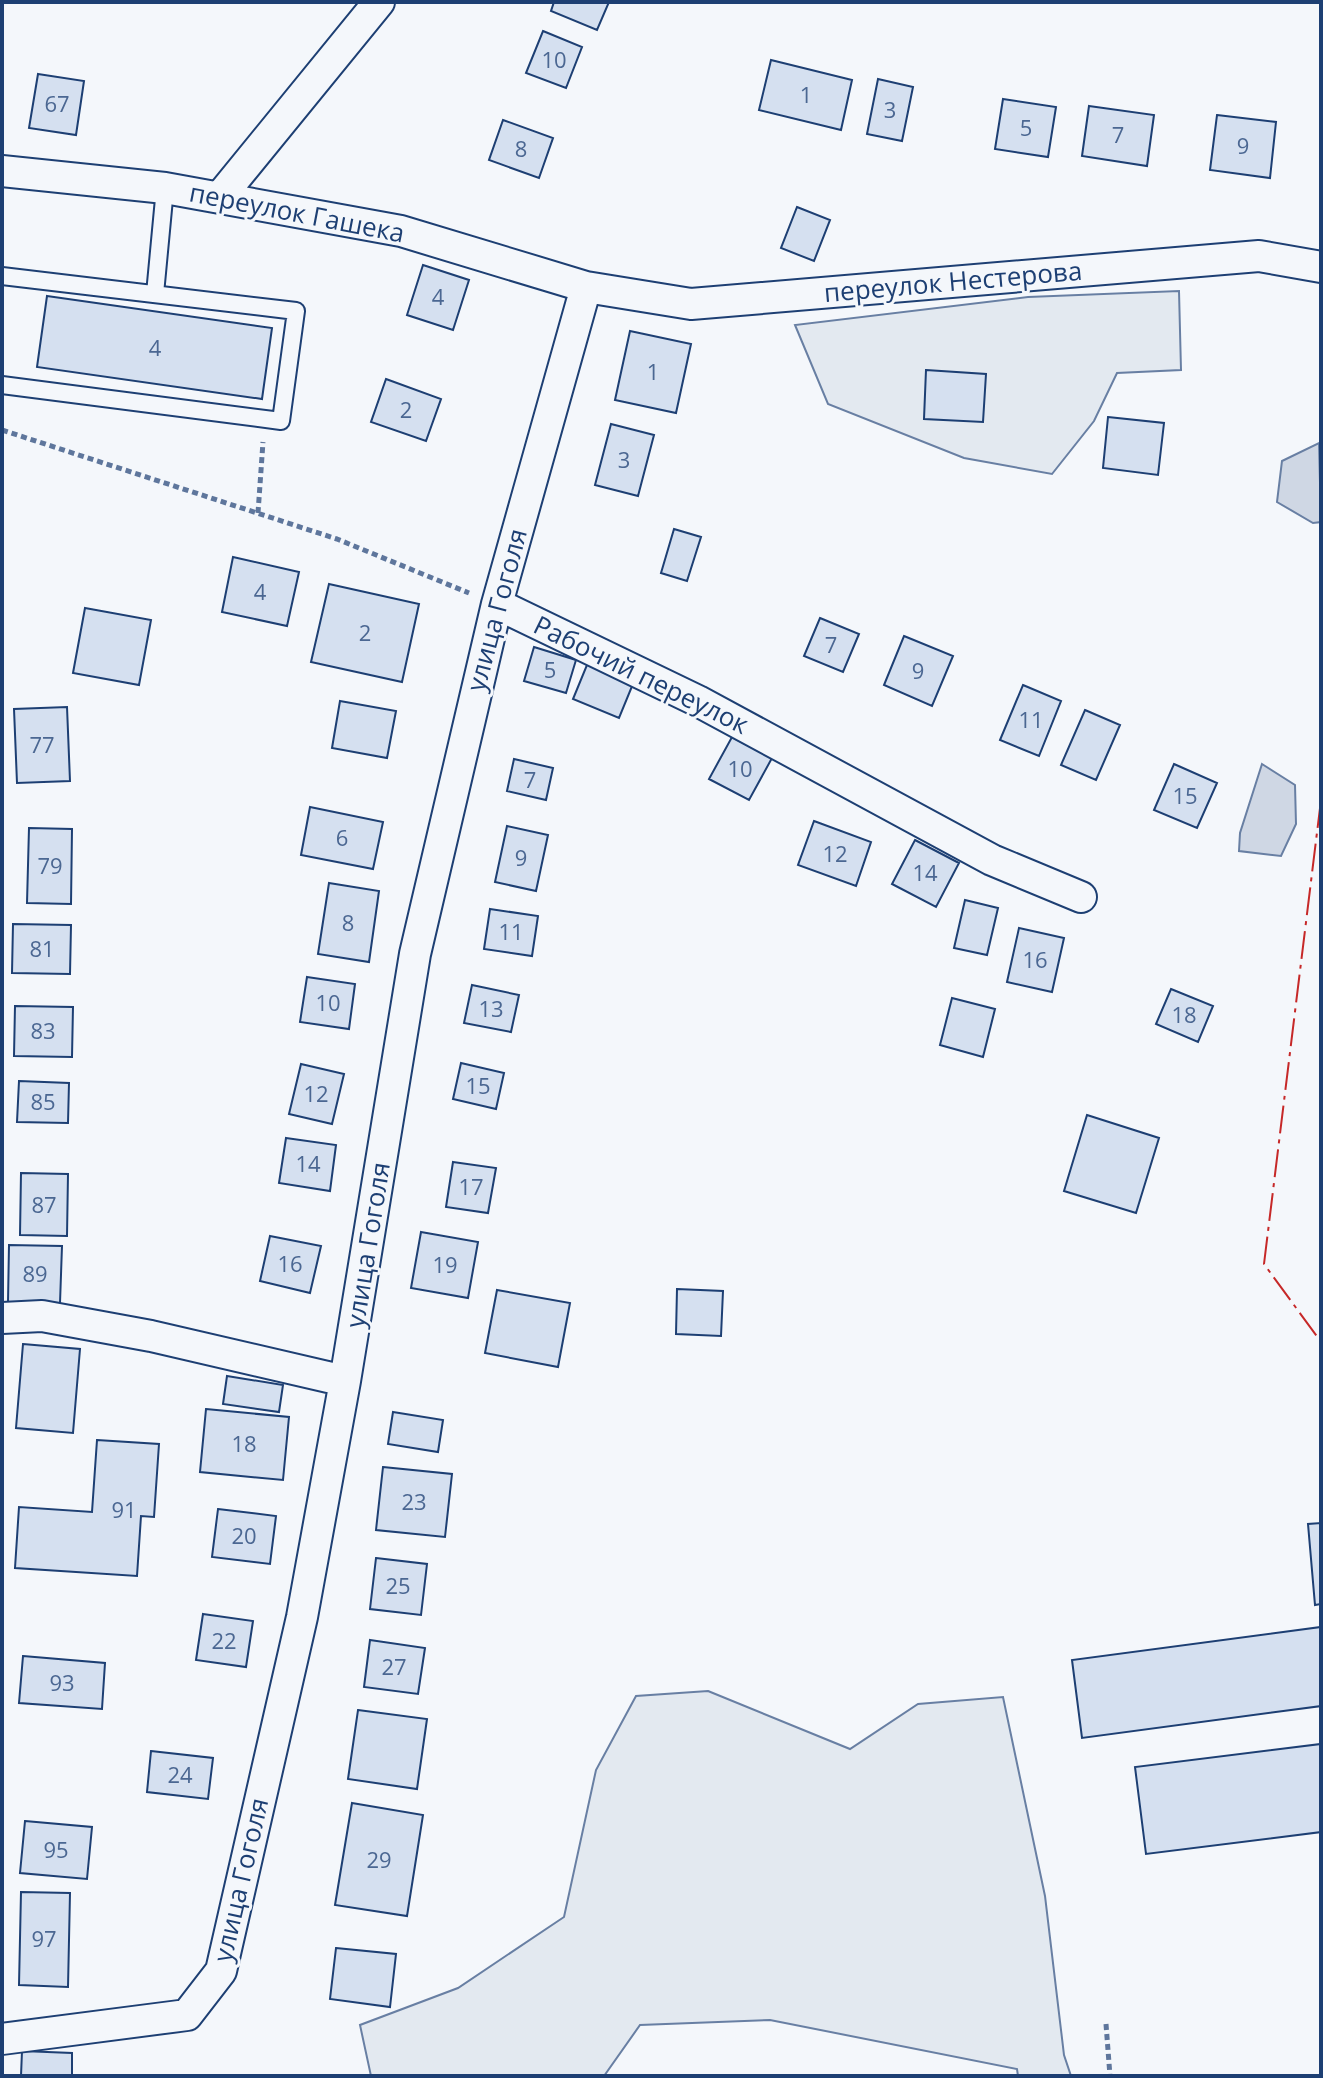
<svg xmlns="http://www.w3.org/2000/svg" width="1323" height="2078" viewBox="0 0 1323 2078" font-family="'Open Sans',sans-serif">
<rect width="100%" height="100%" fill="#f4f7fb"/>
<path fill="#e3e9f0" stroke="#687fa3" stroke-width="2" d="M1179 291 1181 370 1117 373 1094 421 1052 474 964 458 828 404 795 325 1028 297Z
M708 1691 850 1749 918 1704 1003 1697 1045 1896 1064 2055 1071 2076H1018L1017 2069 770 2020 640 2025 604 2076H371L360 2025 458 1988 564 1917 596 1770 636 1696Z"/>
<path fill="#cfd7e4" stroke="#687fa3" stroke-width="2" d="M1319 443 1321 522 1313 523 1277 502 1282 461Z
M1262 764 1295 785 1296 824 1281 856 1239 851 1240 833Z"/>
<path fill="#d5e0f0" stroke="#1d3f73" stroke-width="2" d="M554 2H609L597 30 551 11Z
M543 31 582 47 566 88 526 73Z
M771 60 852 80 841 130 759 110Z
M38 74 84 81 76 135 29 128Z
M878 79 913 87 902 141 867 134Z
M1003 99 1056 107 1048 157 995 149Z
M1089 106 1154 115 1147 166 1082 156Z
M1217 115 1276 122 1270 178 1210 170Z
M503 120 553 138 539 178 489 160Z
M797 207 830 220 814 261 781 248Z
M423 265 469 280 453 330 407 315Z
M47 296 272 328 262 399 37 367Z
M630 331 691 344 676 413 615 400Z
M926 370 986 374 983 422 924 419Z
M386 379 441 399 426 441 371 422Z
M1108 417 1164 423 1158 475 1103 468Z
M611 424 654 435 638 496 595 485Z
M674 529 701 537 687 581 661 573Z
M233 557 299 572 287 626 222 612Z
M329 584 419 604 402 682 311 662Z
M85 608 151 620 139 685 73 673Z
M820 618 859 634 843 672 804 656Z
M904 636 953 656 932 706 884 685Z
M534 647 576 660 566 693 524 681Z
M589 660 635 679 619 718 573 699Z
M1023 685 1061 701 1039 756 1000 740Z
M340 701 396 711 387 758 332 748Z
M67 707 70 781 17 783 14 709Z
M1085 710 1120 725 1096 780 1061 765Z
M732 737 772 758 749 800 709 779Z
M514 759 553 768 546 800 507 791Z
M1174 764 1217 783 1197 828 1154 810Z
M310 807 383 822 373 869 301 855Z
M814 821 871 842 856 886 798 865Z
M507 826 548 835 536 891 495 882Z
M29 828 72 829 71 904 27 903Z
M915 840 959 863 936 907 892 884Z
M329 883 379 891 369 962 318 954Z
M965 900 998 908 987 955 954 948Z
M490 909 538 916 532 956 484 949Z
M13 924 71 925 70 974 12 973Z
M1019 928 1064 938 1052 992 1007 982Z
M307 977 355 984 349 1029 300 1022Z
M472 985 519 995 511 1032 464 1023Z
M1171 989 1213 1006 1198 1042 1156 1024Z
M952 998 995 1009 983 1057 940 1045Z
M15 1006 73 1007 72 1057 14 1056Z
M461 1063 504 1073 496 1109 453 1099Z
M301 1064 344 1074 332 1124 289 1114Z
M19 1081 69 1083 68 1123 17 1122Z
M1087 1115 1159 1138 1136 1213 1064 1191Z
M286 1138 336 1145 330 1191 279 1183Z
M453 1162 496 1168 488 1213 446 1207Z
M21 1173 68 1174 67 1236 20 1235Z
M421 1232 478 1242 468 1298 411 1288Z
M270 1236 321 1246 310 1293 260 1281Z
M9 1245 62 1246 60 1303 8 1302Z
M677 1289 723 1291 721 1336 676 1334Z
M497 1290 570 1303 558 1367 485 1353Z
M23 1344 80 1349 73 1433 16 1428Z
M227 1376 283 1385 279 1412 223 1404Z
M206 1409 289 1417 283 1480 200 1472Z
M393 1412 443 1420 438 1452 388 1444Z
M97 1440 159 1444 154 1517 141 1516 137 1576 15 1568 19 1507 92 1512Z
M383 1467 452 1474 445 1537 376 1530Z
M218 1509 276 1516 270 1564 212 1557Z
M1321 1523V1604L1315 1605 1308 1524Z
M376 1558 427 1564 421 1615 370 1609Z
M203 1614 253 1621 246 1667 196 1660Z
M1321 1627V1706L1082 1738 1072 1660Z
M370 1640 425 1648 418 1694 364 1687Z
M23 1656 105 1663 102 1709 19 1703Z
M358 1710 427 1719 417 1789 348 1779Z
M1321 1744V1832L1146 1854 1135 1767Z
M151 1751 213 1758 208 1799 147 1792Z
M352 1803 423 1815 407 1916 335 1905Z
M25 1821 92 1827 87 1879 20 1873Z
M21 1892 70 1893 68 1987 19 1985Z
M336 1948 396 1954 390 2007 330 1999Z
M22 2051 72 2053V2076H21Z"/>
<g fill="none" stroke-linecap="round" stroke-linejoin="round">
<defs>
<path id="lane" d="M2 276 296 311 281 421 2 385
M155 294 165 188"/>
<path id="street" d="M2 171 165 188 401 231 586 287 691 304 1259 256 1321 267
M220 197 379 2
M497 604 698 701 992 860 1081 897
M2 1318 42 1316 151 1336 345 1381
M2 2039 187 2015 221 1971 302 1617 345 1381 415 954 497 604 586 287"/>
</defs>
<use href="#lane" stroke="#1d3f73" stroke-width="20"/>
<use href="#street" stroke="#1d3f73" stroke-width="34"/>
<path stroke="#5e769c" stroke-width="5" stroke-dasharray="6 4" stroke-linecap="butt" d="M2 430 337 539 469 593
M258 513 263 442
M1106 2024 1110 2076"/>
<use href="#lane" stroke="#f4f7fb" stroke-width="16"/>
<use href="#street" stroke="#f4f7fb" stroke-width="30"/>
<path stroke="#c62828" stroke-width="2" stroke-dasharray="28 6 4 6" stroke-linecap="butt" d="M1321 800 1264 1264 1321 1342"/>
</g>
<g text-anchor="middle" stroke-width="6" stroke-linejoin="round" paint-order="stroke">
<g font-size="22" fill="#4b6792">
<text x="554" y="68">10</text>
<text x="806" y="103">1</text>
<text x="57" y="112">67</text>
<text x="890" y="118">3</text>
<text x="1026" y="136">5</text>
<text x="1118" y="143">7</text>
<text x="1243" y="154">9</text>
<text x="521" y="157">8</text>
<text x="438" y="305">4</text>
<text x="155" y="356">4</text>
<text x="653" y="380">1</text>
<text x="406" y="418">2</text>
<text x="624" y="468">3</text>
<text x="260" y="600">4</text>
<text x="365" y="641">2</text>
<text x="831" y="653">7</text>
<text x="550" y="678">5</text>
<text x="918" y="679">9</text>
<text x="1031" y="728">11</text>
<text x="42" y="753">77</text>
<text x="740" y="777">10</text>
<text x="530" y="788">7</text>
<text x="1185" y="804">15</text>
<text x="342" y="846">6</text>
<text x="835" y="862">12</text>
<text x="521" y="866">9</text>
<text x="50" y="874">79</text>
<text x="925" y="881">14</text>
<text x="348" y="931">8</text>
<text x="511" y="940">11</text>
<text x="42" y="957">81</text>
<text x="1035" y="968">16</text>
<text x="328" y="1011">10</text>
<text x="491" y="1017">13</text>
<text x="1184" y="1023">18</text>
<text x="43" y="1039">83</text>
<text x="478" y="1094">15</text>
<text x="316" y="1102">12</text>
<text x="43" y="1110">85</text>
<text x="308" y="1172">14</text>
<text x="471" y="1195">17</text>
<text x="44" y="1213">87</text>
<text x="290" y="1272">16</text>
<text x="445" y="1273">19</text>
<text x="35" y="1282">89</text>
<text x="244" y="1452">18</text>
<text x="414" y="1510">23</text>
<text x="124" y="1518">91</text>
<text x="244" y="1544">20</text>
<text x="398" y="1594">25</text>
<text x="224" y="1649">22</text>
<text x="394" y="1675">27</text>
<text x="62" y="1691">93</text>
<text x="180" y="1783">24</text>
<text x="56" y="1858">95</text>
<text x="379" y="1868">29</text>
<text x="44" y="1947">97</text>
</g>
<g font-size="26" fill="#1d3f73" stroke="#f4f7fb">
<text transform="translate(297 213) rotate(11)" y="9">переулок Гашека</text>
<text transform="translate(953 282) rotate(-5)" y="9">переулок Нестерова</text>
<text transform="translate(497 610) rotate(-75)" y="9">улица Гоголя</text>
<text transform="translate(641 675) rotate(26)" y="9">Рабочий переулок</text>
<text transform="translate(368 1245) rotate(-81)" y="9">улица Гоголя</text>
<text transform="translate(241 1880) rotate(-77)" y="9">улица Гоголя</text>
</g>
</g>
<rect width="1323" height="2078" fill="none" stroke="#1d3f73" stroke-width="8"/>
</svg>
